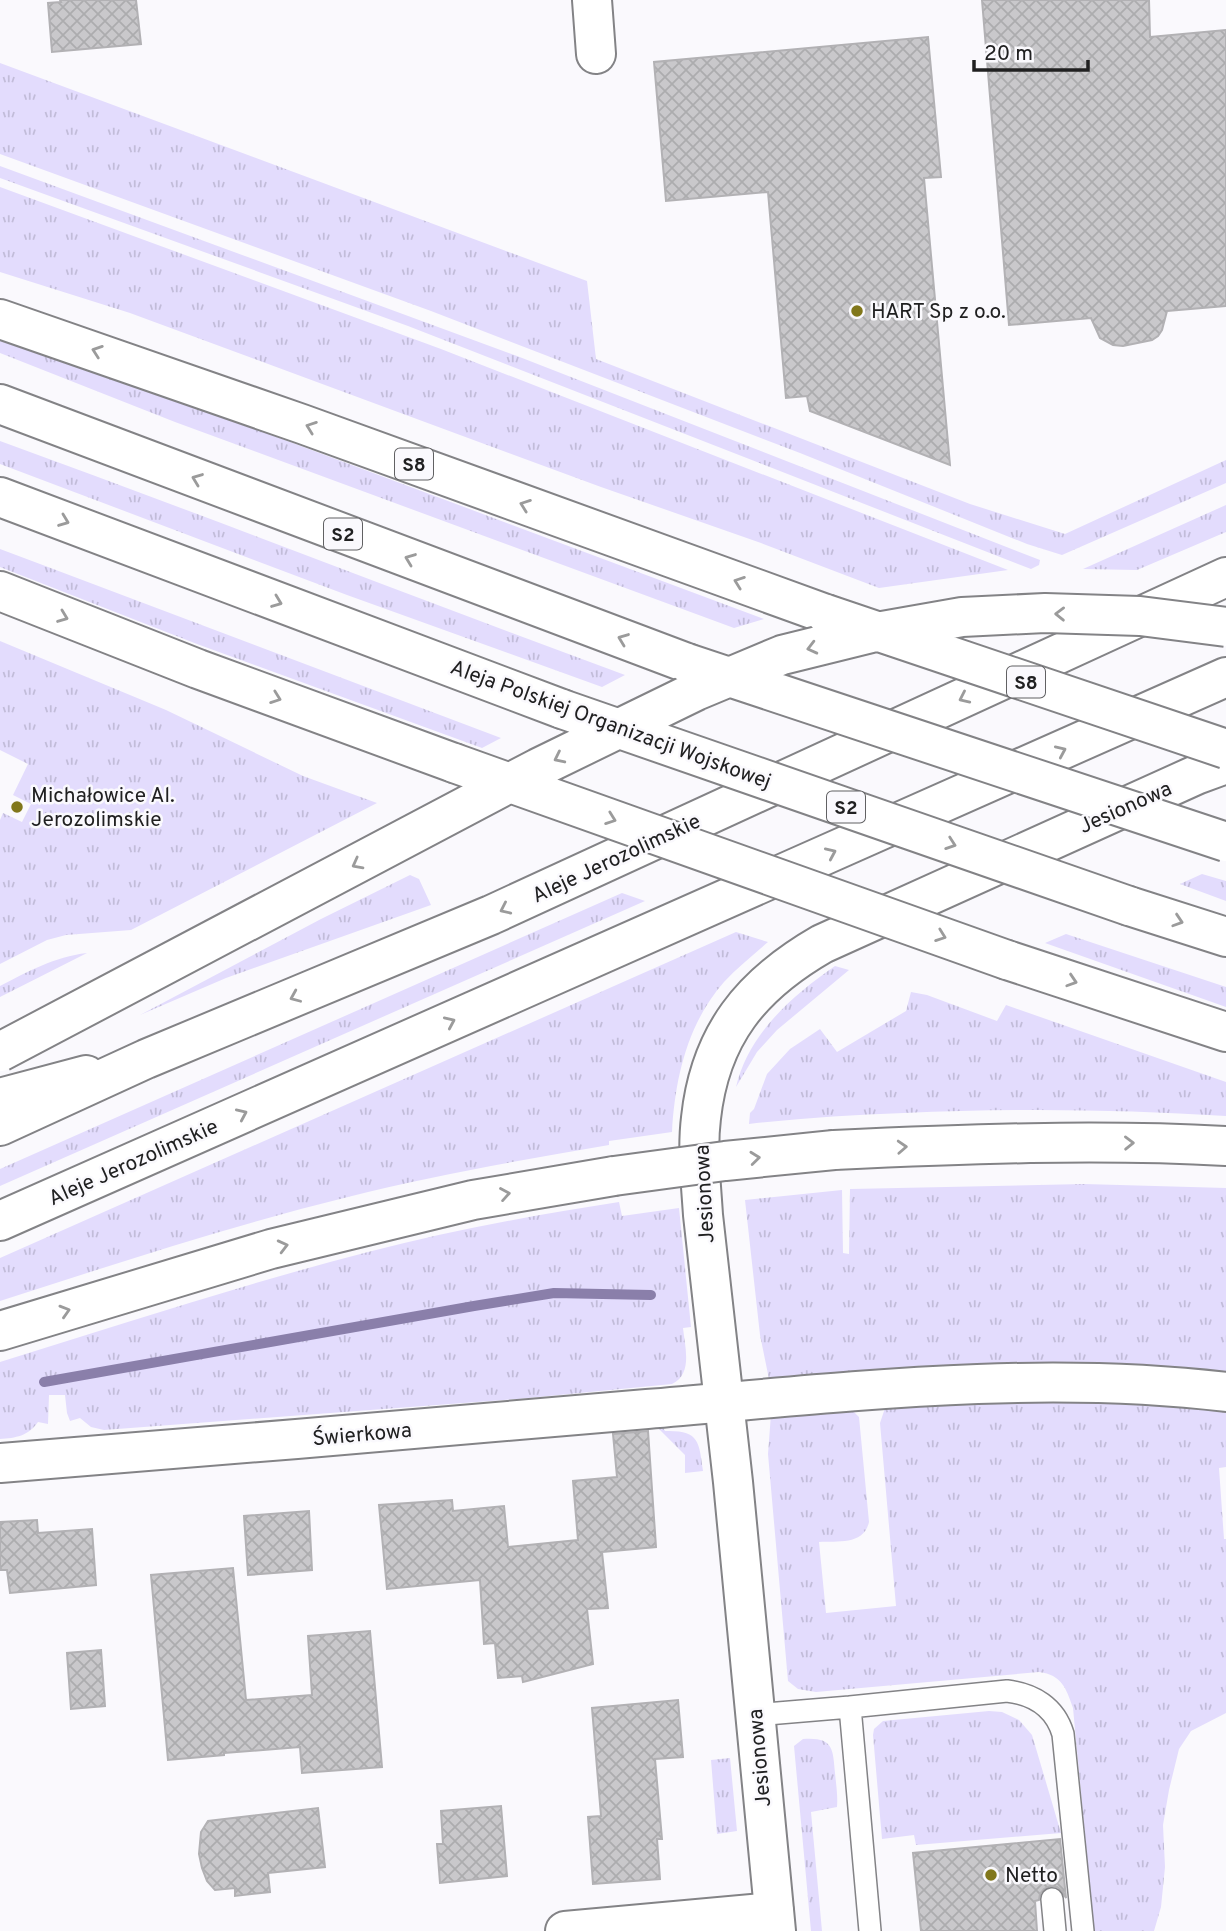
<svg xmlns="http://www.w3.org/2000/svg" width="1226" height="1931" viewBox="0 0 1226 1931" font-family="Overpass,sans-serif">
<defs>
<pattern id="grass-tufts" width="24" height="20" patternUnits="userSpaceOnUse" patternTransform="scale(1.75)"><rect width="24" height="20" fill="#e3dcfd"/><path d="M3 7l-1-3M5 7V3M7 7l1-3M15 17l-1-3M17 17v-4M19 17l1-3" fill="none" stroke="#c2bcd9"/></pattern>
<pattern id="building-cross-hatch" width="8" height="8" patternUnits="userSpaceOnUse" patternTransform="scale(1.75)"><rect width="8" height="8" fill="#c9c8cb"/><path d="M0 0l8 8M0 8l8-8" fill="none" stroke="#acacae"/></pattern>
</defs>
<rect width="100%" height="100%" fill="#faf9fd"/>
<path fill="url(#grass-tufts)" d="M0 63 587 281 596 359 970 504 1065 534 1226 460V483L1062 555 1027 544 800 453 431 311 0 154Z
M0 166 517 356 1040 560 1039 565 1031 569 408 326 0 178Z
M0 187 441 349 1008 570 879 588 761 543 601 487 130 313 0 272Z
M0 341 108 374 764 619 734 628 175 422 0 353Z
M0 441C209 517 416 598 625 675L602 687 347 595 0 464Z
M1226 505V532L1137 570 1083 569Z
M0 549 40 564 501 738 482 748 197 644 0 567Z
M0 641 166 710 303 776 377 803 131 930 66 935 47 940 0 964V820L3 813 22 822 31 804 13 795 28 764 0 750Z
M1202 874 1226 881V901L1180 884Z
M410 875 419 879 431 905 226 978 140 1015 321 919Z
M622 893 645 901 0 1186V1169Z
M736 932 768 942C753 955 737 968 724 982 687 1024 675 1079 672 1132L609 1141V1145C522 1160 434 1175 348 1197 230 1226 115 1264 0 1301V1258Z
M1066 934 1226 987V1007L1045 943Z
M87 953 0 997V986C29 971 54 957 87 953Z
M835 966 849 970 777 1030 757 1052 736 1087C749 1033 792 996 835 966Z
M911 992 927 995 997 1021 1006 1005 1226 1082V1116C1119 1109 1011 1108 904 1113 852 1115 801 1118 749 1124L750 1113 754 1109 767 1074 790 1049 820 1029 837 1052 906 1011Z
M1084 1184 1226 1188V1378L770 1384 760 1335 745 1200 842 1190 843 1253 849 1254 850 1189Z
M619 1202 622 1216 679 1208 691 1327 683 1328C685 1347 693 1374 672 1384L518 1399 104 1430 91 1427 80 1418 70 1421 67 1413 65 1395H49L48 1424 38 1422C28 1436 16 1438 0 1439V1362C122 1324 244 1284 368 1252 450 1231 534 1215 619 1202Z
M1031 1396 1226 1407V1467L1219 1468 1224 1539H1226V1713L1191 1731 1179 1749 1169 1790 1163 1825 1165 1867 1161 1907 1154 1931H1094L1073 1708C1066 1688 1062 1675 1039 1672L816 1692 798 1689 788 1681 768 1454 771 1414 852 1410 859 1417 869 1522C864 1545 838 1541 819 1542L826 1613 896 1606 880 1423 885 1408Z
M660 1422 665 1431C699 1430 699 1441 703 1471L685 1473V1455L653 1423Z
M989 1711 1002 1712 1019 1720 1032 1735 1061 1833 916 1845 914 1835 882 1839 873 1735 874 1729 883 1721Z
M803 1739C833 1737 833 1748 835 1773 836 1784 838 1796 837 1807L811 1812 822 1931H811L794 1746Z
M730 1758 737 1831 717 1834 711 1760Z"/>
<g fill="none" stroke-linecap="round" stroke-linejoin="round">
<path stroke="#8a7faa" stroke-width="10" d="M44 1382 474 1306 554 1293 651 1295"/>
</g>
<path fill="url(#building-cross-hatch)" stroke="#b2b1b4" stroke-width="2" d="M60 0H136L141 44 52 52 48 3 61 2Z
M982 0H1149L1150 37 1226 30V306L1167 311 1162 330 1158 336 1152 340 1123 346 1113 345 1100 338 1091 318 1009 325Z
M928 37 941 177 924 178 950 465 810 411 807 396 786 398 768 192 666 201 654 62Z
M648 1431 656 1547 602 1552 608 1608 587 1609 593 1664 523 1682 522 1676 498 1678 495 1643 484 1644 480 1580 387 1589 379 1505 452 1500 453 1511 504 1506 508 1547 578 1540 573 1481 617 1477 613 1434Z
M309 1511 312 1570 248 1575 244 1516Z
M37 1520 38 1533 92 1529 96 1585 10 1593 7 1570H0V1522Z
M233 1568 246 1700 312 1695 308 1636 370 1631 382 1767 302 1773 300 1747 224 1753V1755L168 1760 151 1575Z
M101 1650 105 1706 71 1709 67 1653Z
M678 1700 683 1757 655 1759 662 1839H657L660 1879 593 1884 588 1817 601 1816 592 1708Z
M501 1806 507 1876 440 1883 437 1844H443L441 1811Z
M318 1808 325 1867 268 1873 270 1892 235 1896V1888L215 1890 207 1881 202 1868 199 1854 201 1832 208 1821Z
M1060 1839 1066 1898 1062 1891 1057 1887 1050 1886 1044 1889 1040 1894 1039 1900 1035 1901 1037 1931H921L913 1853Z"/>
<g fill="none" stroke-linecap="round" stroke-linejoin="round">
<defs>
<path id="service" d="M850 1707 1007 1691C1033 1694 1055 1707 1063 1734L1083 1931
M755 1715 850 1707 870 1931
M1052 1899 1055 1931"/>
<path id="minor" d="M592 0 596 54
M0 1098 86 1075
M0 1463C216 1446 431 1428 647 1409 839 1393 1033 1369 1226 1392
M565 1931 774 1912"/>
<path id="tertiary" d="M776 1931 733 1482 703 1215C701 1183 697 1150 701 1118 710 1035 751 985 822 944L1196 775 1226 764"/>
<path id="secondary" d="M0 1126 146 1059 491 915 1226 577
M0 1221 1226 677"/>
<path id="motorway" d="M0 319 302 424 826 614
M0 404 687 663
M0 497 562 709
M0 591 198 669 454 763
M1129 906 1226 937
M1007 960 1226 1032
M834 1150C964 1144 1096 1139 1226 1146
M0 1331 271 1249 473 1200 614 1176"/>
</defs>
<use href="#service" stroke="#838386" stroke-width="24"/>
<use href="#minor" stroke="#838386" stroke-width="42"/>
<use href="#tertiary" stroke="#838386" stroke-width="42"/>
<use href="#secondary" stroke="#838386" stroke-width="42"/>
<use href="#motorway" stroke="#838386" stroke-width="42"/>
<use href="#service" stroke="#fff" stroke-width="21"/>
<use href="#minor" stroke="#fff" stroke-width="38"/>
<use href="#tertiary" stroke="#fff" stroke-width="38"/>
<use href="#secondary" stroke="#fff" stroke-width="38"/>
<use href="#motorway" stroke="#fff" stroke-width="38"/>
<defs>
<path id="motorway-bridge" d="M826 614 1226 749
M687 663 1226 842
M562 709 1129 906
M454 763 1007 960
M0 1052 538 768 696 691 782 655 871 633 962 617 1045 613 1140 616 1226 627
M614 1176 725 1161 834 1150"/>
</defs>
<use href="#motorway-bridge" stroke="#838386" stroke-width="42" stroke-linecap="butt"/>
<use href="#motorway-bridge" stroke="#fff" stroke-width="38"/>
</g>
<defs><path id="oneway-chevron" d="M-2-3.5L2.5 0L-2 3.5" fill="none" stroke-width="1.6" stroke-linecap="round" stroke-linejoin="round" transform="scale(1.75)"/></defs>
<g stroke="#9b9b9b">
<use href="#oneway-chevron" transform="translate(97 351) rotate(-161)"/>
<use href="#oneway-chevron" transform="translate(311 427) rotate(-160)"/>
<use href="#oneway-chevron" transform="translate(197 479) rotate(-159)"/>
<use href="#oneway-chevron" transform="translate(525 505) rotate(-160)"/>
<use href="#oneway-chevron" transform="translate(64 521) rotate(21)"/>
<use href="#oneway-chevron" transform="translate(410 559) rotate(-159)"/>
<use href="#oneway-chevron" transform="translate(739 582) rotate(-160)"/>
<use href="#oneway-chevron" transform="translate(277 602) rotate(21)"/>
<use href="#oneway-chevron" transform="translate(1060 614) rotate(-179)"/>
<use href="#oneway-chevron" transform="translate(63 617) rotate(21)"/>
<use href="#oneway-chevron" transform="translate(623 639) rotate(-159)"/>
<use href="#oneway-chevron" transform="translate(812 648) rotate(166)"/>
<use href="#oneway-chevron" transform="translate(276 698) rotate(20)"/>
<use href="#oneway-chevron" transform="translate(964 698) rotate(155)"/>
<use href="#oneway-chevron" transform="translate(1061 751) rotate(-24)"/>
<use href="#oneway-chevron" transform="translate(559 758) rotate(154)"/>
<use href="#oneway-chevron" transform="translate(611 819) rotate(20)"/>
<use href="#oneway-chevron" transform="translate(951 844) rotate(19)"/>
<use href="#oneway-chevron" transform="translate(831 853) rotate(-24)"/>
<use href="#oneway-chevron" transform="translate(357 864) rotate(152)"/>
<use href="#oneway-chevron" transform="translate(505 909) rotate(155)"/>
<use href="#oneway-chevron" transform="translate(1178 921) rotate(18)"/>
<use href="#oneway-chevron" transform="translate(941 936) rotate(20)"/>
<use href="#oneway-chevron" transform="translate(1072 981) rotate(18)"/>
<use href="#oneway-chevron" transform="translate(295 997) rotate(157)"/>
<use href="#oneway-chevron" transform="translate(450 1022) rotate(-24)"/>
<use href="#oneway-chevron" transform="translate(242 1114) rotate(-24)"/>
<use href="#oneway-chevron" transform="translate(1129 1143) rotate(-1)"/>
<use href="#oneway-chevron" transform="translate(902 1147) rotate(-3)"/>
<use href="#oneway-chevron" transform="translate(755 1158) rotate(-6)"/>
<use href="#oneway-chevron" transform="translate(505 1194) rotate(-10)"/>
<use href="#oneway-chevron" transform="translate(283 1246) rotate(-14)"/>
<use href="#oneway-chevron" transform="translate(65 1311) rotate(-17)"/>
</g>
<g fill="#81771b" stroke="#faf9fd" stroke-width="2.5">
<circle cx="857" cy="311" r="7"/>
<circle cx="17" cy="807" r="7"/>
<circle cx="991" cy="1875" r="7"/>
</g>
<g text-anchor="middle" stroke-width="5" stroke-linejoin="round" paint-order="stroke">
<g fill="#faf9fd" stroke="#616163" stroke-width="2">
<rect x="395" y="448.5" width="38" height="31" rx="5"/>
<rect x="324" y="518.5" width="38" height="31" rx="5"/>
<rect x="1007" y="666.5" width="38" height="31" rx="5"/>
<rect x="827" y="791.5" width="38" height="31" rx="5"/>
</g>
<g font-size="19" font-weight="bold" fill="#202021">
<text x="414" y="471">S8</text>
<text x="343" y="541">S2</text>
<text x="1026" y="689">S8</text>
<text x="846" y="814">S2</text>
</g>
<g font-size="21" fill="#202021" stroke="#faf9fd" text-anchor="start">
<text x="871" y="318">HART Sp z o.o.</text>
<text x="31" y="802">Michałowice Al.<tspan x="31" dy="24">Jerozolimskie</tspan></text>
<text x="1005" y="1882">Netto</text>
</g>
<g font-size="21" fill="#202021" stroke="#faf9fd">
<text transform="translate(611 724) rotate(20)" y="7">Aleja Polskiej Organizacji Wojskowej</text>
<text transform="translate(1125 807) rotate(-24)" y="7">Jesionowa</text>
<text transform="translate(616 858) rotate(-25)" y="7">Aleje Jerozolimskie</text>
<text transform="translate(133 1162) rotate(-24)" y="7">Aleje Jerozolimskie</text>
<text transform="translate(704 1194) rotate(-93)" y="7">Jesionowa</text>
<text transform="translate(362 1434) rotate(-5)" y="7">Świerkowa</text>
<text transform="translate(759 1758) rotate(-95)" y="7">Jesionowa</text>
</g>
</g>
<path d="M974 60v10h114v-10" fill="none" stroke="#202021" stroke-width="3.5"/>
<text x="984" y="60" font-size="21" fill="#202021" stroke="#faf9fd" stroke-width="5" paint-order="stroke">20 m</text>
</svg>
